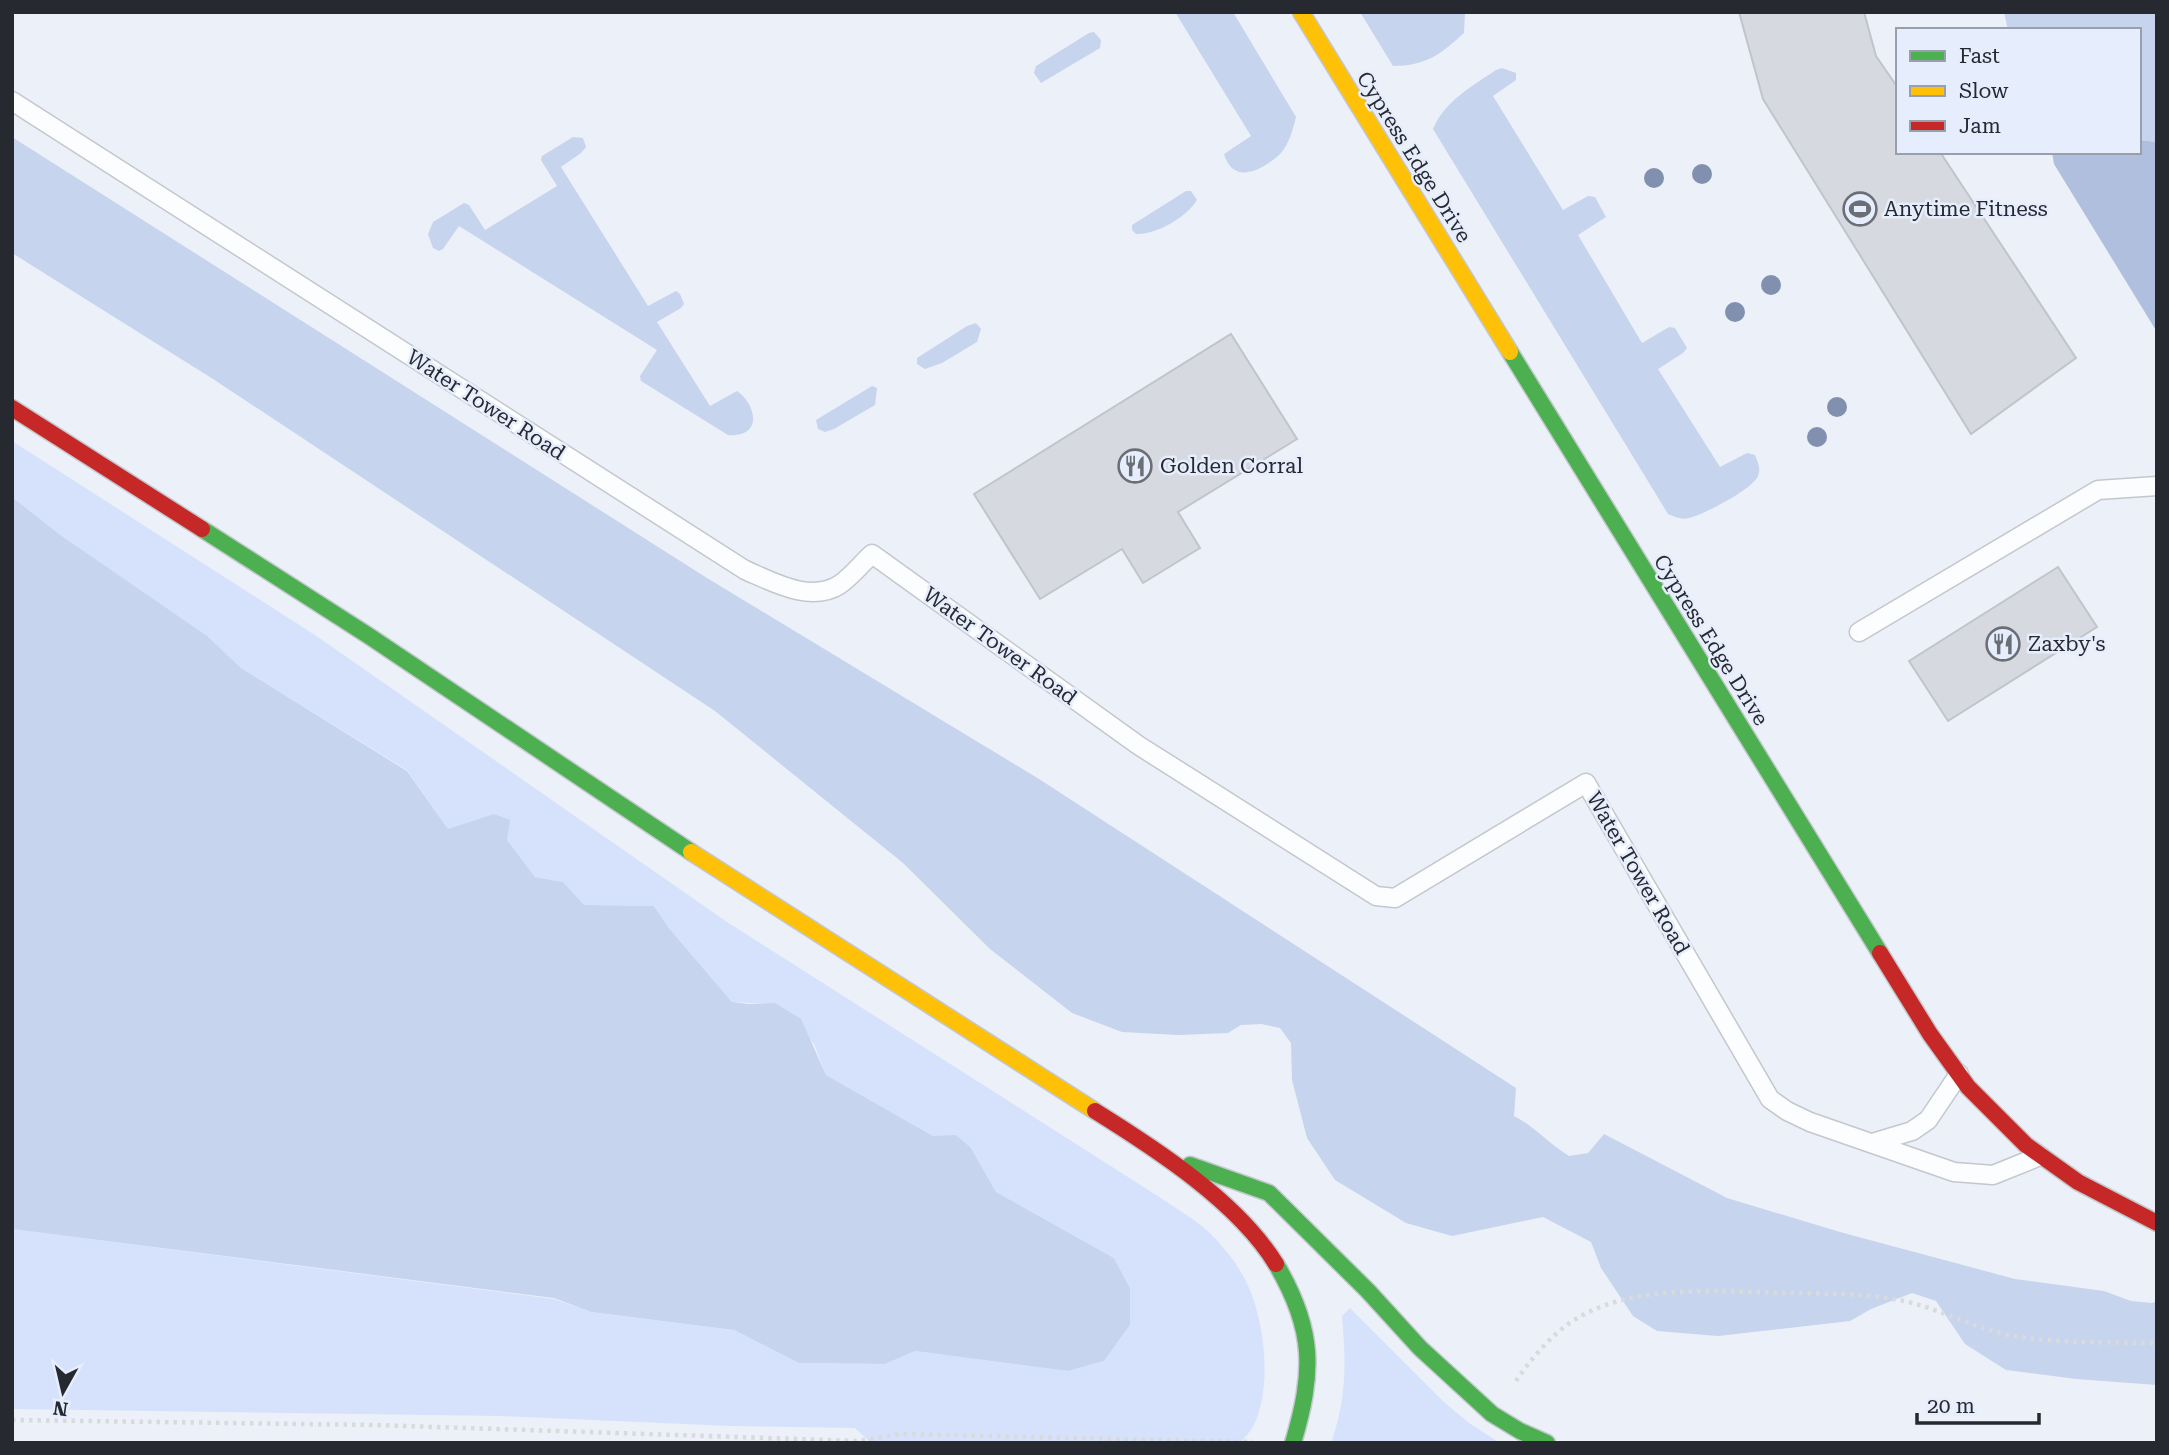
<svg xmlns="http://www.w3.org/2000/svg" width="2169" height="1455" viewBox="0 0 2169 1455" font-family="'Roboto Serif',serif">
<rect width="100%" height="100%" fill="#ecf0f8"/>
<path fill="#d6e2fc" d="M12 441 315 635 727 922 1164 1200C1180 1211 1199 1222 1212 1235 1221 1245 1232 1257 1239 1269 1264 1307 1274 1383 1254 1425 1251 1431 1246 1436 1241 1442L871 1443 855 1428 730 1426 501 1416 12 1409V1229L554 1299 591 1312 734 1330 799 1363 885 1364 915 1351 1068 1371 1104 1361 1130 1325V1288L1114 1258 996 1192 971 1148 933 1136 826 1075 814 1044 775 1004 732 1002 668 927 654 906 584 905 563 882 535 877 507 840 448 829 407 770 241 668 206 636 59 534 12 497Z
M1350 1308 1444 1402 1469 1423 1500 1443H1331C1347 1397 1346 1363 1342 1316Z"/>
<path fill="#c7d4ee" d="M1175 12H1233L1296 117C1293 129 1289 144 1281 153 1264 170 1233 186 1224 154L1251 136Z
M1360 12H1465L1464 33C1441 54 1426 66 1393 66Z
M2004 12H2157V142L2139 140V30H2008Z
M1094 32 1101 40 1100 48 1041 83 1034 73 1036 66 1089 33Z
M1502 68 1516 73V80L1493 96 1563 210 1588 196 1595 197 1606 217 1578 235 1642 343 1669 327 1675 328 1687 348 1683 353 1658 369 1720 467 1747 453 1755 455C1758 463 1761 468 1758 476 1753 489 1703 515 1689 518 1682 520 1675 517 1668 514L1433 129C1445 101 1471 87 1496 70Z
M12 137 707 578 1039 779 1516 1088 1514 1116C1534 1126 1549 1144 1569 1156L1588 1153 1604 1134 1727 1198 1840 1232 2015 1279 2104 1291 2131 1301 2152 1303 2157 1301V1385L2076 1379 2006 1370 1965 1344 1936 1301 1912 1293 1871 1309 1850 1321 1718 1336 1657 1331 1633 1316 1601 1268 1591 1242 1543 1217 1452 1236 1406 1223 1335 1180 1307 1138 1292 1080 1291 1043 1280 1028 1261 1024 1241 1025 1228 1033 1178 1035 1122 1032 1072 1013 990 949 903 863 715 711 213 379 12 253Z
M573 137 583 138 586 147 581 153 561 167 648 306 676 291 680 294 684 304 681 308 657 322 710 406 737 391C757 405 763 438 728 435L641 381 640 376 657 350 459 226 443 249 439 251 433 248 428 234 433 222 464 203 469 205 485 230 557 186 541 160 542 156Z
M1186 191H1191L1197 200C1187 217 1156 235 1136 234L1132 230V225Z
M976 323 981 329 977 342 942 363 925 369 917 364V358L967 326Z
M872 386 877 388 875 405 834 429 825 432 818 429 816 420Z
M12 497 59 534 207 636 241 668 407 771 448 829 494 814 510 820 507 840 535 877 563 882 584 905 654 906 668 927 732 1002 748 1004 775 1003 801 1019 826 1075 933 1136 956 1135 971 1148 996 1192 1114 1258 1130 1288V1325L1104 1361 1068 1371 915 1351 885 1364 799 1363 734 1330 591 1312 554 1298 12 1229Z"/>
<path fill="#b0bfdd" d="M2139 140 2157 142V332L2054 164 2052 152H2139Z"/>
<path fill="#d6d9e0" stroke="#c1c4ca" stroke-width="2" d="M1739 12H1864L1876 56 1898 88V152H1940L2076 358 1971 434 1763 99Z
M1231 334 1297 439 1178 512 1200 548 1143 583 1122 549 1040 599 974 494Z
M2058 567 2097 627 1948 721 1909 661Z"/>
<g fill="none" stroke-linecap="round" stroke-linejoin="round">
<defs>
<path id="lane" d="M12 101 745 570C773 582 810 603 839 585 851 577 861 564 872 554L1138 745 1376 896 1395 898 1586 783 1770 1099 1787 1111 1810 1122 1954 1172 1993 1175 2040 1156
M1859 632 2098 490 2157 486
M1872 1143 1912 1131 1928 1120 1959 1074"/>
<path id="fast" d="M1510 352 1880 953
M202 529 369 636 691 852
M1190 1165 1269 1193 1368 1291 1420 1348 1492 1414 1520 1431 1547 1443
M1276 1264C1315 1330 1314 1372 1293 1443"/>
<path id="slow" d="M1301 12 1510 352
M691 852 1095 1111"/>
<path id="jam" d="M12 408 202 529
M1880 953 1930 1034 1968 1087 2026 1145 2078 1182 2157 1223
M1095 1111C1156 1149 1238 1202 1276 1264"/>
</defs>
<use href="#lane" stroke="#c3c7ce" stroke-width="21"/>
<use href="#fast" stroke="#c3c7ce" stroke-width="19"/>
<use href="#slow" stroke="#c3c7ce" stroke-width="19"/>
<use href="#jam" stroke="#c3c7ce" stroke-width="19"/>
<path stroke="#d8dadc" stroke-width="4.5" stroke-dasharray="3.5 5" stroke-linecap="butt" d="M1516 1381C1536 1352 1560 1324 1593 1310 1651 1284 1730 1292 1792 1293 1826 1294 1860 1293 1893 1299 1934 1305 1973 1329 2014 1336 2061 1344 2109 1342 2157 1343
M12 1420 375 1425 858 1441 900 1434 1253 1442"/>
<use href="#lane" stroke="#fcfdfe" stroke-width="18"/>
<use href="#fast" stroke="#4caf50" stroke-width="16"/>
<use href="#slow" stroke="#ffc107" stroke-width="16"/>
<use href="#jam" stroke="#c62828" stroke-width="16"/>
</g>
<g fill="#8290b0">
<circle cx="1702" cy="174" r="10"/>
<circle cx="1654" cy="178" r="10"/>
<circle cx="1771" cy="285" r="10"/>
<circle cx="1735" cy="312" r="10"/>
<circle cx="1837" cy="407" r="10"/>
<circle cx="1817" cy="437" r="10"/>
</g>
<defs>
<symbol id="stadium-ring" viewBox="-11 -11 22 22"><circle r="9.5" fill="#e6eefe" stroke="#6b6f75" stroke-width="1.5"/><path d="M0-5a6.5 5 0 1 0 0 10a6.5 5 0 1 0 0-10ZM-3.5-1.8h7v3.6h-7Z" fill="#6b6f75"/></symbol>
<symbol id="restaurant-ring" viewBox="-11 -11 22 22"><circle r="9.5" fill="#e6eefe" stroke="#6b6f75" stroke-width="1.5"/><path d="M-5-6h1v4h1v-4h1v4h1v-4h1v5L-1.5 .5V6h-2V.5L-5-1ZM5-6V6H3V1.5H1.5Q1.5-4 5-6Z" fill="#6b6f75"/></symbol>
</defs>
<g fill-rule="evenodd">
<use href="#stadium-ring" x="1841" y="190" width="38" height="38"/>
<use href="#restaurant-ring" x="1116" y="447" width="38" height="38"/>
<use href="#restaurant-ring" x="1984" y="625" width="38" height="38"/>
</g>
<g text-anchor="middle" stroke-width="5" stroke-linejoin="round" paint-order="stroke">
<g font-size="21" fill="#26292f" stroke="#e6eefe">
<text transform="translate(1414 157) rotate(58)" y="7">Cypress Edge Drive</text>
<text transform="translate(486 405) rotate(33)" y="7">Water Tower Road</text>
<text transform="translate(1711 640) rotate(58)" y="7">Cypress Edge Drive</text>
<text transform="translate(1000 646) rotate(36)" y="7">Water Tower Road</text>
<text transform="translate(1638 873) rotate(60)" y="7">Water Tower Road</text>
</g>
<g font-size="21" fill="#26292f" stroke="#e6eefe" text-anchor="start">
<text x="1884" y="216">Anytime Fitness</text>
<text x="1160" y="473">Golden Corral</text>
<text x="2028" y="651">Zaxby's</text>
</g>
</g>
<rect width="2169" height="1455" fill="none" stroke="#26292f" stroke-width="28"/>
<rect x="1896" y="28" width="245" height="126" fill="#e6eefe" stroke="#999fab" stroke-width="2"/>
<rect x="1910" y="51" width="35" height="10" fill="#4caf50" stroke="#999fab" stroke-width="2"/>
<text x="1959" y="63" font-size="21" fill="#26292f">Fast</text>
<rect x="1910" y="86" width="35" height="10" fill="#ffc107" stroke="#999fab" stroke-width="2"/>
<text x="1959" y="98" font-size="21" fill="#26292f">Slow</text>
<rect x="1910" y="121" width="35" height="10" fill="#c62828" stroke="#999fab" stroke-width="2"/>
<text x="1959" y="133" font-size="21" fill="#26292f">Jam</text>
<g transform="translate(63 1392) rotate(188)" stroke="#e6eefe" stroke-width="5" paint-order="stroke">
<path d="M0-5L12 26L0 18L-12 26Z" fill="#26292f"/>
<text y="-10" font-size="19" font-weight="bold" text-anchor="middle" fill="#26292f">N</text>
</g>
<path d="M1917 1413v10h122v-10" fill="none" stroke="#26292f" stroke-width="3.5"/>
<text x="1927" y="1413" font-size="21" fill="#26292f" stroke="#e6eefe" stroke-width="5" paint-order="stroke">20 m</text>
</svg>
